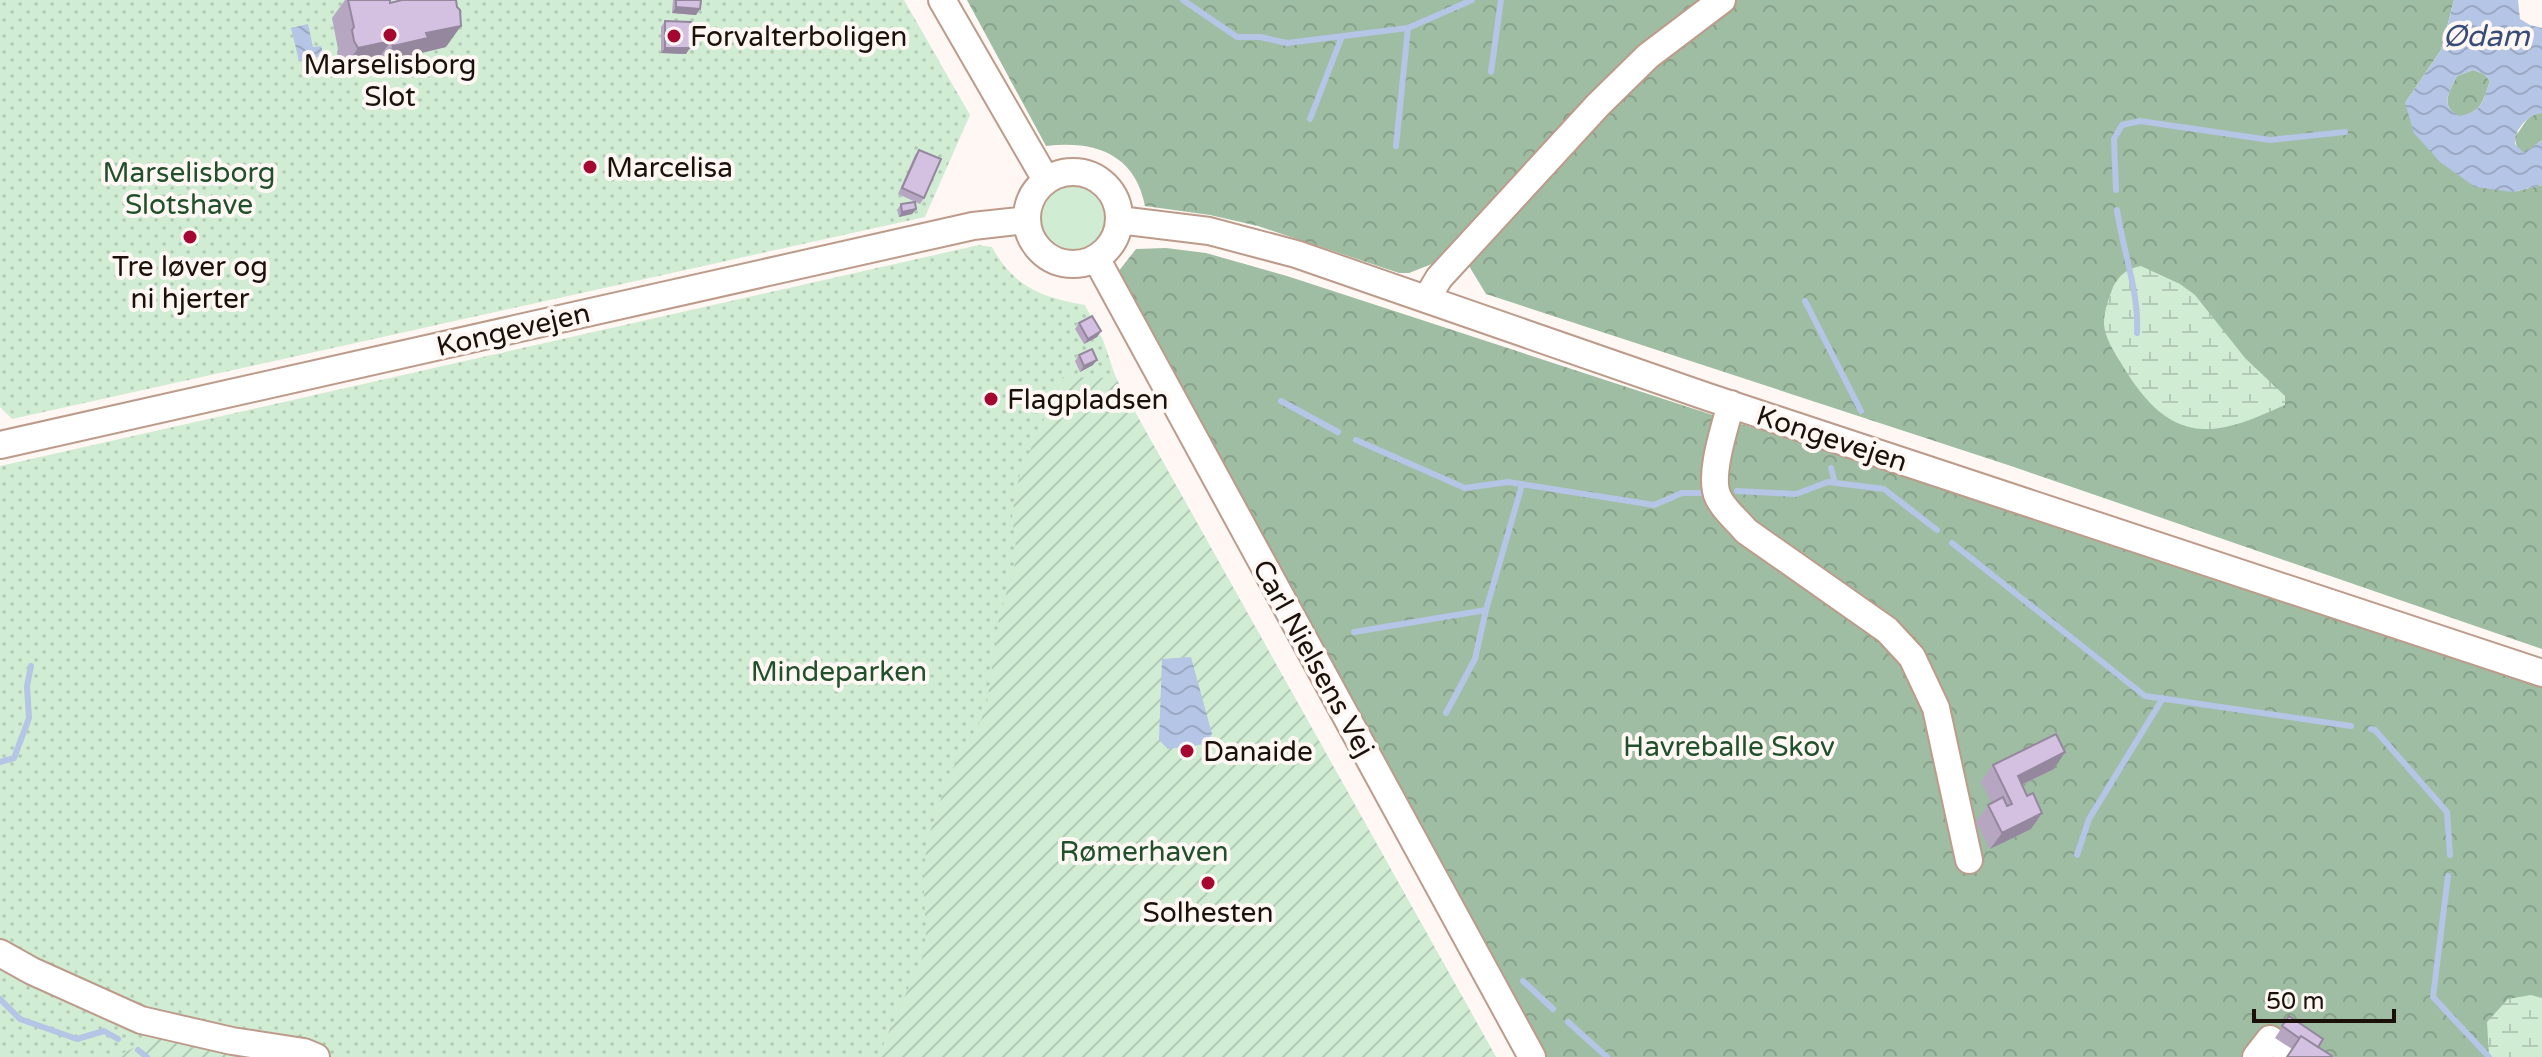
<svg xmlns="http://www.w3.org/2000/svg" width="2542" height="1057" viewBox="0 0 2542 1057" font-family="'Varela Round',sans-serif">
<defs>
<pattern id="forest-crowns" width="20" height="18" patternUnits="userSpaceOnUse" patternTransform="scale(2)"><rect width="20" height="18" fill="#9fbda3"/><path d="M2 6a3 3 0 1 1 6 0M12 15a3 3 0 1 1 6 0" fill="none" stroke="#88a18b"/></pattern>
<pattern id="wetland-marsh" width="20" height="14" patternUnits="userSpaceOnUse" patternTransform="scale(2)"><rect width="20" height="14" fill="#d0edd4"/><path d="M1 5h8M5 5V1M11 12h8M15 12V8" fill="none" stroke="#b2cab5"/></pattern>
<pattern id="park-dots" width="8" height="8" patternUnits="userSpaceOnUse" patternTransform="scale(2)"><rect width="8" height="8" fill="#d0edd4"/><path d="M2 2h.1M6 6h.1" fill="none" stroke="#b2cab5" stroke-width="1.8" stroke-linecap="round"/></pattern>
<pattern id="garden-furrows" width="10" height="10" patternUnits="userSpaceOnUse" patternTransform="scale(2)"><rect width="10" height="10" fill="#d0edd4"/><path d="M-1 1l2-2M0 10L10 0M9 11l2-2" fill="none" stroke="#b2cab5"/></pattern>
<pattern id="water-waves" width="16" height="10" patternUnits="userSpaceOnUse" patternTransform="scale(2)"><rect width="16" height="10" fill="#b4c5e5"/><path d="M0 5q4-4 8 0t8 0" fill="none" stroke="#9aa8c3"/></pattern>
</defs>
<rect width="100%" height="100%" fill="#fef7f3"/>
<path fill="#d0edd4" d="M1040 218a33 33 0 1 1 66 0a33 33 0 1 1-66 0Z"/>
<path fill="url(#forest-crowns)" d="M967 0H1700L1654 37 1437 262 1409 273H1399L1258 226 1210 215 1145 206C1135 154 1095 140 1046 146Z
M1736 0H2454L2441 50 2405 103 2513 192 2542 185V649L2011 466 1486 294 1469 266C1550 175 1635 68 1736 0Z
M2473 70 2484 74 2490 81C2482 103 2483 110 2460 117 2439 107 2449 92 2457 76Z
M2542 113V140L2525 153C2517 151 2515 143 2515 136 2525 126 2526 113 2542 113Z
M1166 248 1206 253 1287 276 1725 419 2081 529 2542 685V1057H1546L1476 936 1118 272 1136 249Z"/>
<path fill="url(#wetland-marsh)" d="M2141 266 2180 284 2195 295 2245 358 2285 396V405C2259 416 2232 430 2203 429 2164 428 2139 393 2121 363 2114 352 2104 336 2104 323 2104 311 2109 298 2113 287 2119 275 2128 268 2141 266Z
M2531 995 2542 998V1057H2489L2487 1022 2508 999Z"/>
<path fill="url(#park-dots)" d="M0 0H904L970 115 925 217 12 419 0 407Z
M979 245 992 247C1014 287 1041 297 1085 305L1103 340 1116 378 1496 1057H0V466Z"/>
<path fill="url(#garden-furrows)" d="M1063 377 1116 378 1496 1057H880L885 1040 923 956 926 934 923 875 928 838 949 775 981 720 987 703 999 618 1017 557 1012 515 1020 473Z
M156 1037 197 1041 276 1057H115Z"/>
<path fill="url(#water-waves)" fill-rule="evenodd" d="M2454 0H2518L2520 19 2530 25 2542 28V113C2528 114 2514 130 2515 144L2524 153 2542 140V185L2513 192 2475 187 2440 162 2414 133 2405 103 2441 50ZM2473 70 2484 74 2490 81C2482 103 2483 111 2460 116 2439 107 2449 92 2457 76Z
M308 24 313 47 321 46 324 56 299 61 291 28Z
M1191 657 1212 734 1205 744 1168 749 1159 740 1162 659Z"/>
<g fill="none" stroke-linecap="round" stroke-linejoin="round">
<path stroke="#b4c5e5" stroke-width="6" d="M1183 0 1237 37H1260L1287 43 1408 28 1472 0
M1491 72 1501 0
M1310 119 1342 36
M1396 146 1408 28
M2116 190 2114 139 2122 125 2140 121 2270 140 2345 132
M2117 210C2123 251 2139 291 2137 333
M1805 301 1861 411
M1281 401 1338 432
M1356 440 1465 488 1508 482 1654 505 1682 493H1701
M1831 468 1835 483
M1737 491 1796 494 1828 482 1884 489 1937 530
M1952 543 2145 696 2351 726
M1354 632 1486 610 1522 485
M1446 713 1475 659 1486 610
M2371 729 2375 730 2447 812 2450 855
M0 762 14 758 29 718 27 686 31 666
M2077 855 2089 819 2163 698
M2448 876 2433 997 2489 1057
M1523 981 1553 1009
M0 999 20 1019 77 1039 104 1031 118 1039
M1568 1022 1607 1057
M138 1050 147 1057"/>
<defs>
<path id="minor" d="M942 0 1046 180
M1027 218a46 46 0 1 1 92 0a46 46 0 1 1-92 0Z
M1119 220 1209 231 1296 254 1708 397 2542 673
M1096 258 1532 1057
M1427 298 1439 278 1598 105 1648 56 1722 0
M1731 404C1725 427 1708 476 1718 497 1724 510 1737 520 1746 531L1887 630 1912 657 1936 708 1969 860
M0 445 973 226 1027 220
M0 953 32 971 141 1020 232 1041 304 1052 316 1057
M2256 1057 2270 1039 2297 1057"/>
</defs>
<use href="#minor" stroke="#bd9b8b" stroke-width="30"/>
<use href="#minor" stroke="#fff" stroke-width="26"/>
</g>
<path fill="#b6a6c2" d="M345 0H390V3L446 47 417 54 412 60 377 68 376 62 343 70 339 63 337 52 338 49 332 18Z
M673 0H701L696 15 672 13Z
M665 21 686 54 661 53V27Z
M919 150 924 198 920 204 898 194 915 155Z
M901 204 916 209 912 214 899 217 897 210Z
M1079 323 1101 331 1097 337 1084 344 1075 329Z
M1079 355 1093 365 1080 372 1075 361Z
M1993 765 2054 769 2022 785 2027 796 2042 813 2031 829 1990 849 1976 822 1988 805 1992 803 1981 782Z
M2289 1016 2318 1047 2332 1057H2286L2292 1049 2275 1038Z"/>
<path fill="#94879e" d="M676 7 700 9 696 15 672 13Z
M461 26 446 47 417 54 412 60 377 68 393 46 426 33Z
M391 41 376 62 343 70 358 48Z
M665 48H690L686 54 661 53Z
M916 209 912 214 899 217 902 212Z
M1101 331 1097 337 1084 344 1088 339Z
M1097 360 1093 365 1080 372 1084 366Z
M2065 752 2054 769 2006 792 2018 776Z
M2042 813 2031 829 1990 849 2002 833Z"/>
<path fill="#d4c1e1" stroke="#94879e" stroke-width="2" d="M348 0H390V3L402 0H456L457 7 460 10 461 26 426 33 428 38 393 46 391 41 358 48 354 41 352 30 354 27Z
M676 0H701L700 9 676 7Z
M665 21 691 22 690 48H665Z
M919 150 941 159 924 198 902 188Z
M915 202 916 209 902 212 901 204Z
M1092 316 1101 331 1088 339 1079 323Z
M1092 349 1097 360 1084 366 1079 355Z
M2056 734 2065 752 2018 776 2027 796 2033 793 2042 813 2002 833 1988 805 2003 797 2007 806 2012 804 1993 765Z
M2289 1016 2323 1039 2318 1047 2301 1036 2299 1038 2282 1026Z
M2301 1036 2332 1056V1057H2287Z"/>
<g fill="#a40730" stroke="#fef7f3" stroke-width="3">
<circle cx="390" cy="35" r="8"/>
<circle cx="674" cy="36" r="8"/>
<circle cx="590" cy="167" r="8"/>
<circle cx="190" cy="237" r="8"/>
<circle cx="991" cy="399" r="8"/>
<circle cx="1187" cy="751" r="8"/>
<circle cx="1208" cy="883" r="8"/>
</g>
<g text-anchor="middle" stroke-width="8" stroke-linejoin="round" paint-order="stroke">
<g font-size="28" fill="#1c100b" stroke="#fef7f3" text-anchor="start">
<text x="690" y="46">Forvalterboligen</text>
<text x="390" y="74" text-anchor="middle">Marselisborg<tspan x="390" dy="32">Slot</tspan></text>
<text x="606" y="177">Marcelisa</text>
<text x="190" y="276" text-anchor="middle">Tre løver og<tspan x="190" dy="32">ni hjerter</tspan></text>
<text x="1007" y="409">Flagpladsen</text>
<text x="1203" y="761">Danaide</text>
<text x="1208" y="922" text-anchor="middle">Solhesten</text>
</g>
<g font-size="28" fill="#21502c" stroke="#fef7f3">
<text x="189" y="182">Marselisborg<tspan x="189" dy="32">Slotshave</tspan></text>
<text x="839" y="681">Mindeparken</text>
<text x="1729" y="756">Havreballe Skov</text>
<text x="1144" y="861">Rømerhaven</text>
</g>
<g font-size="28" fill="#1c100b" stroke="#fef7f3">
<text transform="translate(513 329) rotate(-13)" y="10">Kongevejen</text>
<text transform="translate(1832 438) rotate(18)" y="10">Kongevejen</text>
<text transform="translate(1314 658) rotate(61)" y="10">Carl Nielsens Vej</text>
</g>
<g font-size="30" font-style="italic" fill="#374c79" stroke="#fef7f3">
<text x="2486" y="46">Ødam</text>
</g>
</g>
<path d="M2254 1009v12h140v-12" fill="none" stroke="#1c100b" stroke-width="4"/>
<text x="2266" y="1009" font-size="24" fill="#1c100b" stroke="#fef7f3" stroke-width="6" paint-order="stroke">50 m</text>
</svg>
